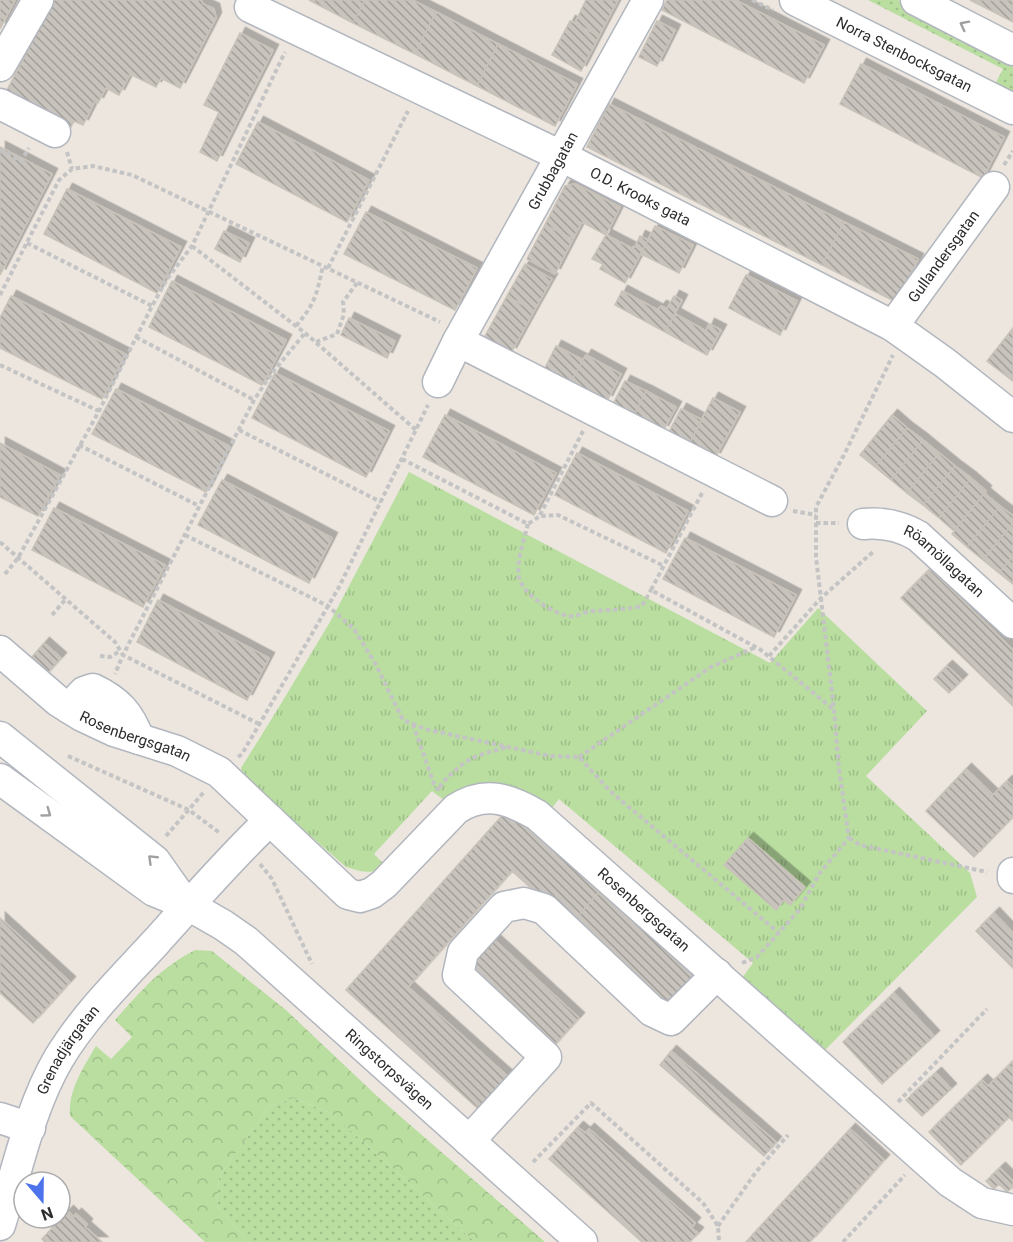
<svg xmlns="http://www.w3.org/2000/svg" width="1013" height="1242" viewBox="0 0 1013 1242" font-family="Roboto,sans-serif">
<defs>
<pattern id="grass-dots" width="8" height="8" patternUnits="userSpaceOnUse" patternTransform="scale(1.5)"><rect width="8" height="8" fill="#b9dea0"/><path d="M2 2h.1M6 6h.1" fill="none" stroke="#9fbf8a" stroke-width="1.8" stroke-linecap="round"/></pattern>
<pattern id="forest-crowns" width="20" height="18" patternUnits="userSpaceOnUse" patternTransform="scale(1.5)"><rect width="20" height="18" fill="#b9dea0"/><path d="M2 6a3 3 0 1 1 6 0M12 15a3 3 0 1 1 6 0" fill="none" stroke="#9fbf8a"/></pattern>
<pattern id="park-tufts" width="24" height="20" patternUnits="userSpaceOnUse" patternTransform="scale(1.5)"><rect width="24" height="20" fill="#b9dea0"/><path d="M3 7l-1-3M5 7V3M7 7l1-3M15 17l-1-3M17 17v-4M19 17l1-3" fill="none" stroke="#9fbf8a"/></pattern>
<pattern id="building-back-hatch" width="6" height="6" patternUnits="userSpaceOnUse" patternTransform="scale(1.5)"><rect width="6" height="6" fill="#c8c4bd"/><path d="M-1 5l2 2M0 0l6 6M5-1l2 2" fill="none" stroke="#a39f9a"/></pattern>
<filter id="shadow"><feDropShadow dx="5.5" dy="-5.5" stdDeviation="0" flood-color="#0004"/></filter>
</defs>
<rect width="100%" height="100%" fill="#ece6df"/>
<path fill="url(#grass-dots)" d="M868 0H898L1013 59V101L992 90 1003 69Z
M293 1098 331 1113 475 1242H249L217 1206 219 1176 269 1107Z"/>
<path fill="url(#forest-crowns)" d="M195 950 212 951 287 1011 378 1097 545 1242H475L331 1113 293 1098 269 1107 219 1176 217 1206 249 1242H205L70 1116C68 1090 83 1068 96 1046L111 1059 132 1037 115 1020C142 990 159 969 195 950Z"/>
<path fill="url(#park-tufts)" d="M409 472 770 663 818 608 927 711 866 776 970 873 977 897 825 1050 742 978 753 963 559 799 548 813 449 804 432 791 374 854 386 866C372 875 362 872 346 867L245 779 241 768 279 707 330 622Z"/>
<path fill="url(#building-back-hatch)" stroke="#c8c2b9" stroke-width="1.5" filter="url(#shadow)" d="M0 0H15L0 29Z
M54 0H201L203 4 214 9 216 18 180 88 161 78 156 87 130 74 119 95 106 88 98 103 95 101 83 125 74 121 71 127 5 94Z
M309 0H365L353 23Z
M365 0H412L436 12 415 54 353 23Z
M586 0H618L599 36 575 23Z
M667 0H735L824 45 804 83 662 10Z
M970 0H1013V22L988 9Z
M436 12 498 44 477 86 415 54Z
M570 21 599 36 581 71 552 55Z
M657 21 675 30 657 66 639 57Z
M240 33 273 50 217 161 200 152 219 112 204 105Z
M498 44 577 84 555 126 477 86Z
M861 64 1004 137 983 178 840 104Z
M609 104 844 222 822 265 587 147Z
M258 122 369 180 347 222 236 164Z
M0 147 52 174 0 275Z
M575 184 620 207 606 235 582 222 573 239 545 225 565 186Z
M67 189 181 247 157 293 44 234Z
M366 212 477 268 455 310 344 254Z
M844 222 918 259 896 302 822 265Z
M545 225 573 239 555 274 527 259Z
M655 226 693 245 679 273 641 254Z
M224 231 249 243 240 262 215 249Z
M606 235 631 248 635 247 640 236 648 240 625 283 600 269 603 264 592 259Z
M525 264 552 279 534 311 507 296Z
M746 275 797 301 780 335 729 308Z
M172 281 286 340 262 385 149 327Z
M622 291 658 310 661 306 667 309 674 296 682 300 665 332 615 305Z
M11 296 125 354 102 399 0 348V318Z
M507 296 534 311 511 353 484 338Z
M675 314 706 331 709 324 721 330 707 355 665 332Z
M349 318 395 341 387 358 341 335Z
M1013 328V381L987 361Z
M556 346 583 360 571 382 545 368Z
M586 355 621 374 607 401 571 382Z
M275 373 389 431 366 477 252 418Z
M625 381 646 391 634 415 613 404Z
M116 389 229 446 206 492 92 434Z
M646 391 676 407 663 431 634 415Z
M713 398 740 412 715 458 689 444Z
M681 409 702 420 689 444 668 434Z
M445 415 556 473 534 515 423 457Z
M892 415 907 428 875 467 860 455Z
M907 428 923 440 891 480 875 467Z
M923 440 939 453 907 493 891 480Z
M0 443 60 475 38 516 0 497Z
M577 453 688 511 666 553 555 495Z
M939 453 955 466 923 505 907 493Z
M955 466 971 478 939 518 923 505Z
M971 478 986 491 954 531 939 518Z
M222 480 332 538 309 583 198 525Z
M984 493 1000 506 967 547 952 534Z
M1000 506 1013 516V523L983 560 967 547Z
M54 508 165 565 143 607 32 550Z
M1013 523V556L999 573 983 560Z
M685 538 796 595 774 637 663 579Z
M1013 556V584L999 573Z
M930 569 1013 650V706L901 598Z
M158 600 269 658 247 700 137 642Z
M44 643 61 658 43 678 26 664Z
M947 666 962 680 949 693 934 679Z
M966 769 993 795 1007 781 1013 787V817L974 857 926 811Z
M508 809 600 891 571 924 512 871 458 931 425 902Z
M748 838 805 887 790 905 784 900 776 910 724 865Z
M600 891 700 981 671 1013 571 924Z
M425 902 458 931 408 987 514 1082 485 1115 346 990Z
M994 913 1013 933V968L976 931Z
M0 918 70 982 33 1023 0 993Z
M490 936 579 1018 550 1050 461 968Z
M894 993 934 1036 882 1084 843 1042Z
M671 1051 776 1142 764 1156 660 1065Z
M1013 1061V1121L1009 1117 961 1165 929 1132 982 1080 988 1086Z
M936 1073 951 1089 922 1116 906 1100Z
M578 1127 585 1133 589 1129 695 1223 691 1228 698 1233 690 1242H642L549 1159Z
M850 1129 884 1160 810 1242H746Z
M1000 1168 1013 1181V1187L1007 1192 999 1184 994 1189 986 1181Z
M68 1211 74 1217 76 1214 87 1224 85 1227 102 1242H45L42 1239Z"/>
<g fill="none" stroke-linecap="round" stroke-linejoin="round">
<defs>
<g id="minor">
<path id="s1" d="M254 0 250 7 561 156 893 326 945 363 1013 417"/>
<path d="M648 0 458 341 772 501"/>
<path id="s2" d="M795 0 1013 109"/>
<path d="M916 0 1013 50"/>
<path d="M0 66 38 0"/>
<path d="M0 104 55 132"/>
<path id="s3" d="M893 326 994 187"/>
<path d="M438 382 458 341"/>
<path id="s4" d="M863 524C883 522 901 526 918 536L1013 623"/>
<path id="s5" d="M0 651 58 701 82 716 114 731 177 751 219 772 348 894 360 897 372 893 384 884 456 809C486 790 509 799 537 815L950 1182 982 1203 1013 1210"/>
<path d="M69 708 84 692 93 689C118 701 129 713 139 739"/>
<path d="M0 737 155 861 179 895 188 905"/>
<path id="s6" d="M0 779 154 891 188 905 223 925 246 941 582 1242"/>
<path d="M1013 873V878"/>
<path d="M0 1118 30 1128"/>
<path d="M469 1141 546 1057 458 975 463 952 504 907 524 903 544 909 652 1011 671 1020 717 974"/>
<path id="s7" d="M0 1225C17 1171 30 1107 59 1058 85 1015 122 979 155 943 193 901 229 859 270 820"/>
</g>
</defs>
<use href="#minor" stroke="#b2b6be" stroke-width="33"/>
<path stroke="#c4c4c4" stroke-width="4" stroke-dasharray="4.5 3" stroke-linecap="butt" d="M752 0 773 10
M0 150 21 161 29 148
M67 152 72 169
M1004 165 1013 151
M27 243 152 306
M192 246 305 333 416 430
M328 268 408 111
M0 295 59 180 72 169 93 166 132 175 440 322
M296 326C316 302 316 296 323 266
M136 337 254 400
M316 342 337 334 344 314 343 302 357 283
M0 365 99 411
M239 430 381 502
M79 445 199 506
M402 459 528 524 540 516 558 515 664 566
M702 493 651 590 761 650 833 709
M793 511 816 515
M540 515 583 431
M816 523H839
M528 524C524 540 516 562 519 578 523 594 553 614 569 616 576 617 584 612 591 611 609 610 625 610 642 606L651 590
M185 535 328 606 354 629 375 663 403 720 425 729 550 756 579 757 611 792 779 933
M0 542 115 642 123 655 115 674
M5 574 18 558 99 411 152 306 167 279 192 246 285 52
M52 615 65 600
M100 656 110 657 120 651
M769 656 821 598 874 551
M259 724 123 655 254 400 272 373 305 333
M413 724 434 784 440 792
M68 756 189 810 221 834
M238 757 242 754 338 589 428 405
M579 757 711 667 756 647
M441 788V785C465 758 473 756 508 747
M166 836 204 792
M849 838 860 845 987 872
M260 864 272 879 312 964
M742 963 757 957 800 909 819 874 849 838 839 769 834 709 816 557V507L845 453 893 355
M898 1102 987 1009
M533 1162 591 1103 703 1203 718 1226 719 1242
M718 1226 756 1172 788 1135
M843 1242 905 1175"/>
<use href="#minor" stroke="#fff" stroke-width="30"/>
</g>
<defs><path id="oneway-chevron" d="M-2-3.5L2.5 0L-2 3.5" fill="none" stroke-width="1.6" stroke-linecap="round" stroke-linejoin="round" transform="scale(1.5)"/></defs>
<g stroke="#a0a0a0">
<use href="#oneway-chevron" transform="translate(964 25) rotate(-153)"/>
<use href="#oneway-chevron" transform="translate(47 813) rotate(36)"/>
<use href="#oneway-chevron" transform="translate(152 859) rotate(-136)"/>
</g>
<g text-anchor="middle" stroke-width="4.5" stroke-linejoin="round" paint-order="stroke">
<g font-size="15" fill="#2c2c2c" stroke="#fff">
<text dy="5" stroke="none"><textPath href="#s2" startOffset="122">Norra Stenbocksgatan</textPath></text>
<text transform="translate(553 171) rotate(-61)" y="5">Grubbagatan</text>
<text dy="5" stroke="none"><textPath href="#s1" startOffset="442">O.D. Krooks gata</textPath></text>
<text dy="5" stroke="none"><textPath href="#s3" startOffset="86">Gullandersgatan</textPath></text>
<text dy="5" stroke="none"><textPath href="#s4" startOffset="93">Röamöllagatan</textPath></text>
<text dy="5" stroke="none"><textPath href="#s5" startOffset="162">Rosenbergsgatan</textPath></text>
<text dy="5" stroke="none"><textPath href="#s5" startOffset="804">Rosenbergsgatan</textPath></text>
<text dy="5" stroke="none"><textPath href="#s7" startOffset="189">Grenadjärgatan</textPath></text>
<text dy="5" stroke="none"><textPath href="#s6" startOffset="488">Ringstorpsvägen</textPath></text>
</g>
</g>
<g transform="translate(42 1200) rotate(160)"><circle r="28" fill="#ffffff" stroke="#ababab" stroke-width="1.5"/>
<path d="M0-4.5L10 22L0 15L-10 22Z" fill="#4c72ec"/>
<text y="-9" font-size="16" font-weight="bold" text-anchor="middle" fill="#2c2c2c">N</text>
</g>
</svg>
